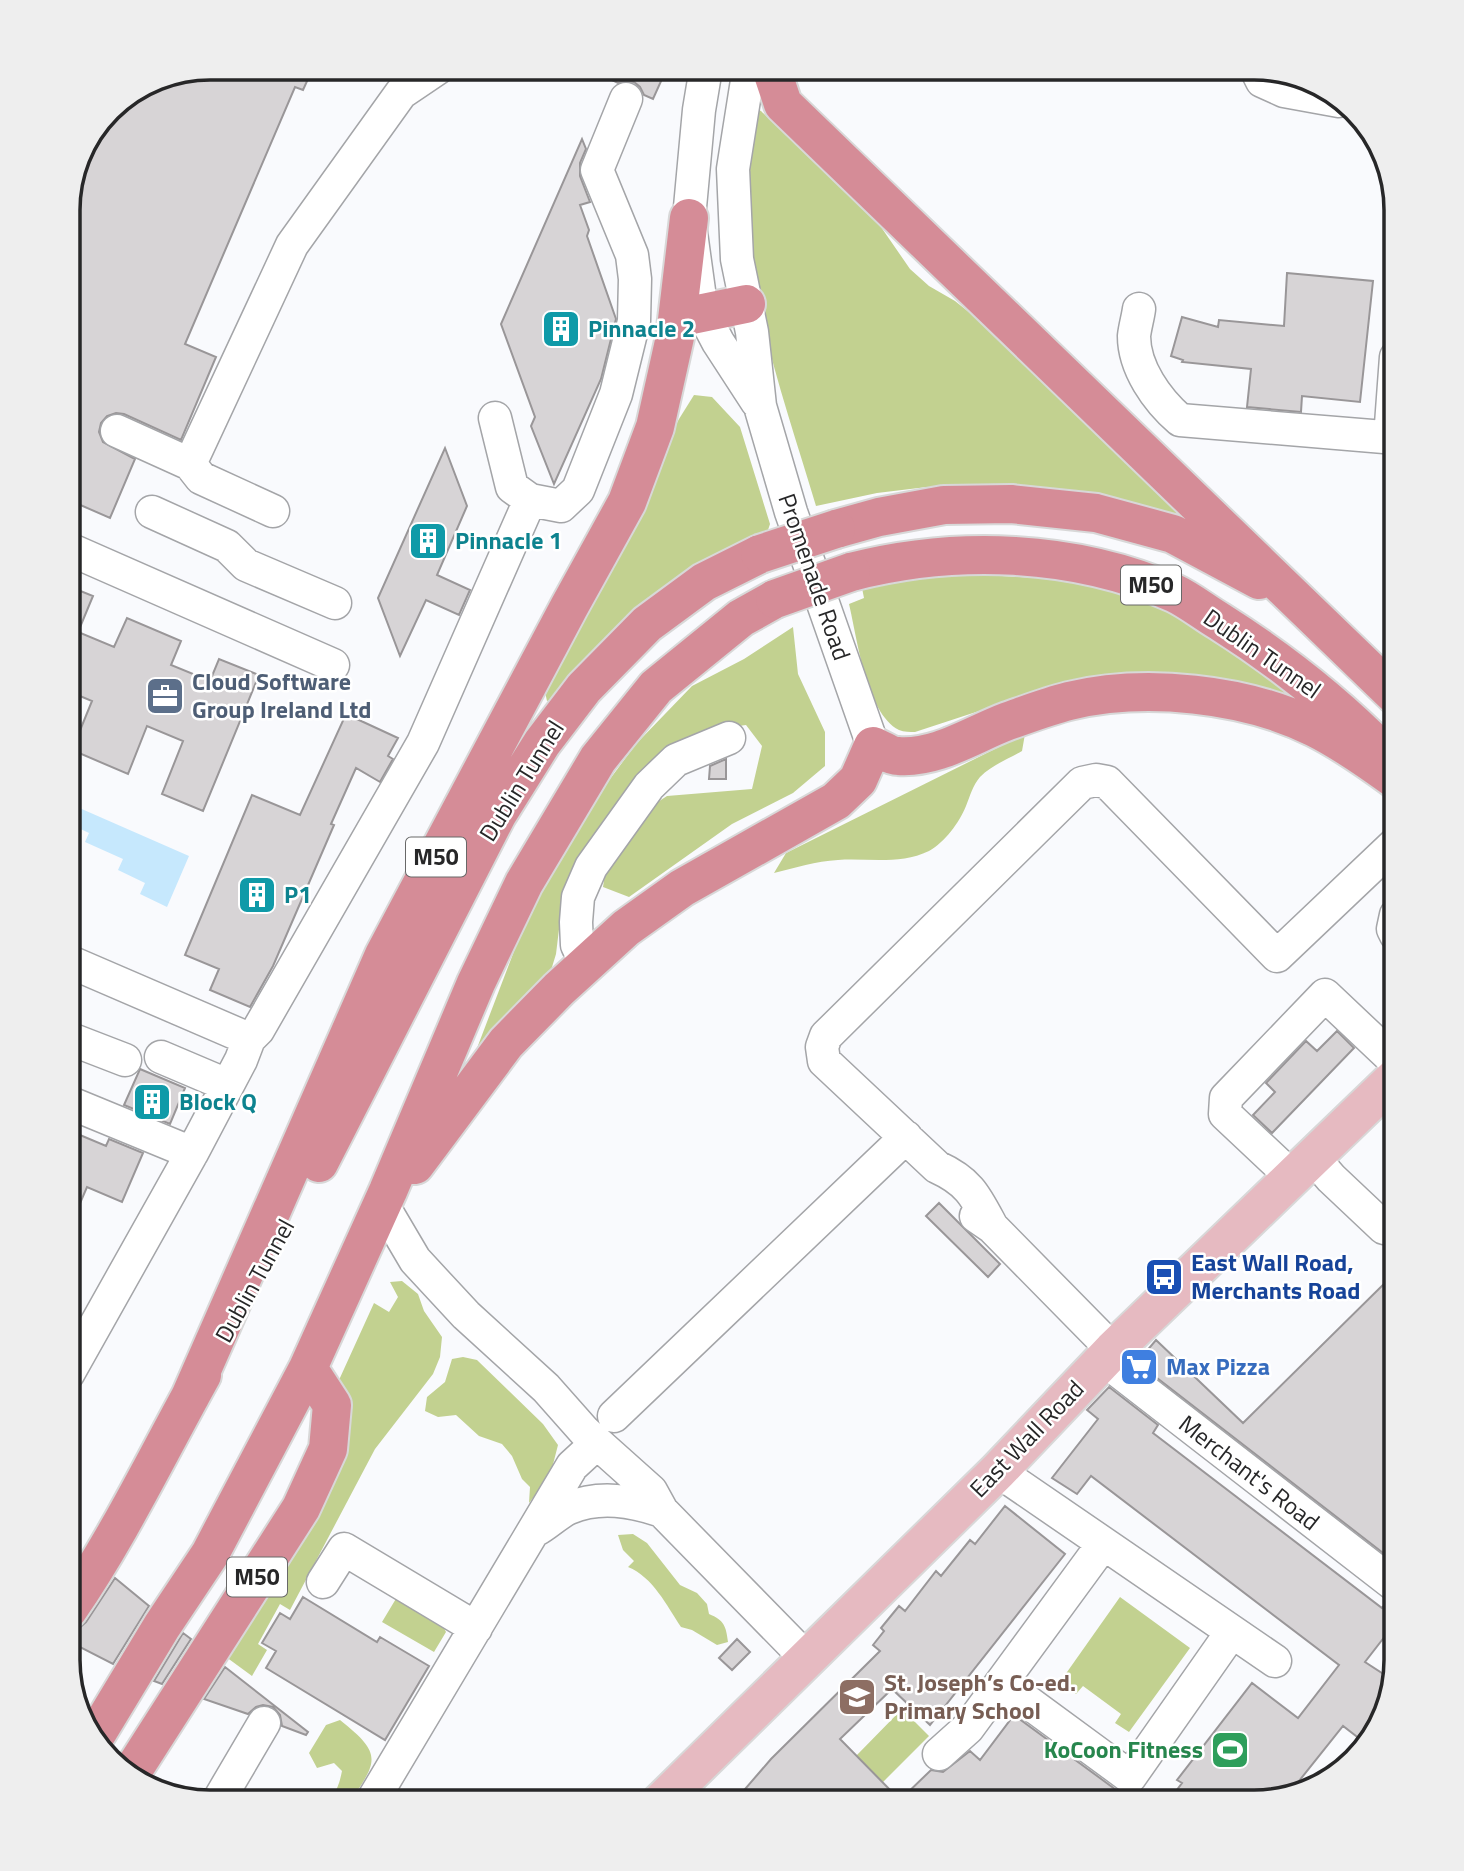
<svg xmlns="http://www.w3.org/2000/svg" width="1464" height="1871" viewBox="0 0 1464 1871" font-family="'Titillium Web',sans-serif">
<rect width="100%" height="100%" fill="#f9fafd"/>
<path fill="#c2d190" d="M756 109 761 111 881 227 910 269 929 286 955 301 975 317 1193 527 987 493 927 487 877 493 816 506C779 381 724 241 756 109Z
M694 395 712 397 740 427 770 524 768 530 755 535 557 698 547 701 543 683 679 419Z
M954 573 1052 579 1098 586 1155 602 1317 703 1022 697 915 732C910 732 904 732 899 730 866 713 857 637 849 604L864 598 862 588 882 583Z
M793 627 798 674 825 732V766L793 793 732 824 629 897 603 887 607 861 635 817 667 796 752 789 762 746 746 725 709 730 658 757 619 804 582 859 560 921 556 954 549 977 474 1056 524 925 578 822 636 744 692 686 744 659Z
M1025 734 1022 751C1008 759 992 765 980 777 973 785 970 796 966 806 959 823 945 842 929 851 900 865 868 858 838 860 816 861 795 868 774 873L786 853Z
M402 1281 418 1294 424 1311 442 1337 440 1357 433 1374 375 1449 290 1610 280 1604 258 1644 267 1650 252 1676 222 1654 263 1580 278 1592 288 1576 276 1562 339 1380 374 1303 389 1312 398 1297 390 1282Z
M463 1357 477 1360 543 1424 558 1445 550 1476 529 1503 530 1487 522 1479 512 1456 502 1444 479 1436 456 1415 438 1417 425 1411 427 1397 445 1382 452 1359Z
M633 1534 647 1543 680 1585 697 1593 707 1604 709 1614C724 1620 726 1626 728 1642L717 1645 692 1630 681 1627C667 1606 653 1577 628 1567L634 1561 623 1550 618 1535Z
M397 1597 443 1626 446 1632 434 1652 382 1622Z
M1120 1597 1190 1648 1129 1732 1115 1723 1121 1714 1083 1686 1076 1694 1060 1682Z
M902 1709 929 1736 882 1783 856 1756Z
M340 1720C383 1754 378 1761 349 1803H317C335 1800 339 1786 342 1771L334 1763 317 1768 309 1753 326 1725Z"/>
<path fill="#c6e8fd" d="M68 803 189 856 167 907 140 894 145 883 118 870 123 859 85 842 89 833 68 823Z"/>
<path fill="#d7d4d6" stroke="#999698" stroke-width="2" d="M211 68H313L303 90 295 87 185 344 216 357 181 440 124 414 116 413 107 416 101 423 99 432 103 442 135 459 110 518 69 500V201L83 147 117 104 157 79Z
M586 68H638L662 79 653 99 644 95 640 87 634 82 624 81 618 83Z
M582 139 586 149 580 163V176L590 202 580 205 589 230 587 236 616 319 601 379 554 484 531 426 535 417 501 324Z
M1287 273 1373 281 1360 402 1302 396 1301 412 1247 407 1251 369 1182 362 1183 360 1171 356 1182 317 1218 327 1219 320 1284 326Z
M445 448 467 506 437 575 470 590 459 615 426 600 400 656 378 598Z
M68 586 93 596 78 632 114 647 127 618 181 641 171 665 210 681 219 659 259 675 203 811 162 794 183 741 147 726 128 774 72 750 92 701 68 691Z
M346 714 398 738 388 756 393 759 380 782 356 768 331 824 334 825 273 966 250 1007 210 990 219 969 185 955 252 795 300 815Z
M726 759V779H709L710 766Z
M1337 1031 1354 1048 1272 1133 1253 1115 1275 1092 1266 1083 1306 1041 1317 1051Z
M140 1069 185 1088 170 1124 124 1105Z
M68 1130 106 1146 109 1139 143 1153 122 1202 87 1187 68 1231Z
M939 1203 1000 1264 988 1277 926 1216Z
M1396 1272V1563L1139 1364V1360L1156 1340 1243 1423Z
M1109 1387 1158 1425 1153 1433 1382 1608 1387 1602 1396 1604V1622L1365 1662 1391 1679 1377 1731 1365 1743 1343 1726 1291 1791 1254 1803H1167L1182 1783 1177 1780 1252 1683 1298 1718 1339 1665 1091 1476 1077 1494 1052 1478 1098 1419 1087 1410Z
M1005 1506 1065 1554 930 1725 892 1689 840 1739 900 1800 931 1770 943 1772 970 1751 980 1760 1014 1715 1119 1792 1129 1795 1138 1793 1150 1803H733L771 1759 880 1651 873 1645 884 1631 881 1628 899 1606 905 1611 936 1571 941 1576 970 1540 975 1544Z
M115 1578 149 1606 113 1664 68 1641V1632L78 1629 86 1622Z
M303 1597 377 1642 380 1637 429 1666 385 1740 266 1668 276 1651 262 1643 280 1613 290 1619Z
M183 1633 191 1639 162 1684 154 1681Z
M737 1639 750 1652 732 1670 719 1658Z
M225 1667 308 1732 306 1735 282 1726 280 1715 273 1707 263 1705 256 1707 248 1714 204 1699Z"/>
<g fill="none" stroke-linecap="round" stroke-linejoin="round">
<defs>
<path id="minor" d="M706 68 699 110 689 218 700 298 708 323 718 342 757 402
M749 68 733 169 737 259 752 332 760 406 791 512 873 746
M1256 69 1262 81 1284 91 1339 101
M1139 309C1138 317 1135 327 1134 336 1134 368 1157 400 1180 420L1396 438
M495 418 512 487 530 500 561 506 578 490 616 394 634 321 635 279 632 255 597 170 626 99
M117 431 190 464
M1390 438 1396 357
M273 511 201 478 190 464 292 245 401 93 438 68
M152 512 227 546 246 565 335 603
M69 549 333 665
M1396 935 1393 929 1396 915
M68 961 249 1039 258 1030 423 743 530 500
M586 964 577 945 576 922 578 897 591 867 649 786 676 760 729 738
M68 1038 125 1060
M161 1057 227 1085
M68 1102 192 1153
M1313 1157 1331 1178 1384 1228 1396 1230
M1292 1177 1225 1114 1226 1098 1325 995 1396 1062
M382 1204 415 1260 466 1315 546 1388 585 1432 651 1491 662 1511 806 1658
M976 1216 992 1227 1113 1350
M992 1227C976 1197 970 1182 937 1167L824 1061 822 1047 826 1036 1082 783 1096 780 1107 782 1277 956 1396 843
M1103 1359 1396 1586
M68 1374 192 1153 241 1060 249 1039
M614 1416 906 1137
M998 1471 1275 1661
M536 1530C547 1524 558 1513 569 1508 600 1495 632 1501 662 1511
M323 1582 344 1549 476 1628
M1002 1683 1130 1777 1231 1633
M939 1754 968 1728 1103 1544
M217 1803 264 1723
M371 1803 572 1466 597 1443"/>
<path id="major" d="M660 1803 998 1471 1113 1350 1396 1077"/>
<path id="highway" d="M771 68 783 104 1396 696
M678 318 746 304
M836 529 879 517 944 505 1011 504 1096 513 1173 534 1259 580
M851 572C956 545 1074 549 1174 593 1189 600 1204 612 1219 621 1279 659 1334 702 1384 753
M319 1163 497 815 542 743 584 688 647 624 704 582 760 554
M415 1165 506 1043 559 989 626 928 682 888 836 801 858 780 873 746C881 749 890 756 898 756 937 759 973 734 1008 721 1028 714 1049 706 1069 701 1145 683 1245 693 1315 728 1343 742 1370 761 1396 780
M190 1397 384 955 569 607 627 502 655 427 675 337 689 218
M68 1610C119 1536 158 1454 202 1375
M93 1740 162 1626 210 1554 308 1368 388 1191 476 983 524 883 598 759 656 687 741 618 775 599
M130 1775 301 1508 328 1449 332 1405 308 1368"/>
</defs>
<use href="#minor" stroke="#a4a5a8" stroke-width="35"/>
<use href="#major" stroke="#d8d8d8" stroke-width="42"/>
<use href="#highway" stroke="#d8d8d8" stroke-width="42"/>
<use href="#minor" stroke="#fff" stroke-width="32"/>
<use href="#major" stroke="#e6bac1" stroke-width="38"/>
<use href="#highway" stroke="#d58c97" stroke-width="38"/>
<defs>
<path id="highway-bridge" d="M760 554 836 529
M775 599 851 572"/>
</defs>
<use href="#highway-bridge" stroke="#d8d8d8" stroke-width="42" stroke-linecap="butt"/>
<use href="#highway-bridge" stroke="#d58c97" stroke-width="38"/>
</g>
<defs>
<symbol id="building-square" viewBox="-11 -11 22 22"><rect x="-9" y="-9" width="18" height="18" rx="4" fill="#0f9aa8" stroke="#fff"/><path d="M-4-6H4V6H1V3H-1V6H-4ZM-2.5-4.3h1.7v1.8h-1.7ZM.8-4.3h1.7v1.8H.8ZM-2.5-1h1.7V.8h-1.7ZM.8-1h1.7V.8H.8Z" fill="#fff"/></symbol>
<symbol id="office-square" viewBox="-11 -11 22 22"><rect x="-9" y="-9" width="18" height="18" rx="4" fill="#5c6f8a" stroke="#fff"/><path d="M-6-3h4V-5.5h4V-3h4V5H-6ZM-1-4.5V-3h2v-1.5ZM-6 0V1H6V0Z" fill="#fff"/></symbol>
<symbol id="bus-square" viewBox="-11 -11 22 22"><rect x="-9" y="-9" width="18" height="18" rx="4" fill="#1a4fb4" stroke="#fff"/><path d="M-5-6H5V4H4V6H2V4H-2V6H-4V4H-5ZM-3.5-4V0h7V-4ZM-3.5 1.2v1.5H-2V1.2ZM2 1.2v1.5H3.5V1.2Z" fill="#fff"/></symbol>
<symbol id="supermarket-square" viewBox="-11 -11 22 22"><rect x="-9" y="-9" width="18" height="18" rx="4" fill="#3f7fe0" stroke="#fff"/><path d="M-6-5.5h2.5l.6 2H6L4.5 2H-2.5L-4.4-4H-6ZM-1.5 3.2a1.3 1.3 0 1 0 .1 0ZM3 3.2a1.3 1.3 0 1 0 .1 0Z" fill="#fff"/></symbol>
<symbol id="school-square" viewBox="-11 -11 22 22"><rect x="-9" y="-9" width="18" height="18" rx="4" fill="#8d6e63" stroke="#fff"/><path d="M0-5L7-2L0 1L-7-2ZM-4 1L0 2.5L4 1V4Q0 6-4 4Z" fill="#fff"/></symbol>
<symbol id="stadium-square" viewBox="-11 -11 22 22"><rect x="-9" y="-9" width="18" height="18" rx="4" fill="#2e9e5b" stroke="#fff"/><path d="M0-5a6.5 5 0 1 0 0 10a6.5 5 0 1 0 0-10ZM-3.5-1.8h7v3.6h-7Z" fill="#fff"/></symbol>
</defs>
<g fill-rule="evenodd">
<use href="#building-square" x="539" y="307" width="44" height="44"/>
<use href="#building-square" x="406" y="519" width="44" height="44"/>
<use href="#office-square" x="143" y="674" width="44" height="44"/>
<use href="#building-square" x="235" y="873" width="44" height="44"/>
<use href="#building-square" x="130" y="1080" width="44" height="44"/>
<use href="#bus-square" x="1142" y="1255" width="44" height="44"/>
<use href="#supermarket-square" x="1117" y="1345" width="44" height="44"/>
<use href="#school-square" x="835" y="1675" width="44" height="44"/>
<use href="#stadium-square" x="1208" y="1728" width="44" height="44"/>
</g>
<g text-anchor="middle" stroke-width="5" stroke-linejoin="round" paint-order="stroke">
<g fill="#fff" stroke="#686868" stroke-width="2">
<rect x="1121" y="565.5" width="60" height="39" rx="5"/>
<rect x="406" y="837.5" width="60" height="39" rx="5"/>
<rect x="227" y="1557.5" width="60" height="39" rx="5"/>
</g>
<g font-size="23" font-weight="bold" fill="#272728">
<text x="1151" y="593">M50</text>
<text x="436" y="865">M50</text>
<text x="257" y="1585">M50</text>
</g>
<g font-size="24" font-weight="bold" fill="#0d838f" stroke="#fff" text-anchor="start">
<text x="588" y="337">Pinnacle 2</text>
<text x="455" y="549">Pinnacle 1</text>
<text x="284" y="903">P1</text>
<text x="179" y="1110">Block Q</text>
</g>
<g font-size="24" fill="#272728" stroke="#fff">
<text transform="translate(814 577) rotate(71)" y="8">Promenade Road</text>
<text transform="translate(1262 654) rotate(35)" y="8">Dublin Tunnel</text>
<text transform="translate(522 781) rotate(-58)" y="8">Dublin Tunnel</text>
<text transform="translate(255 1281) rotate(-61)" y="8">Dublin Tunnel</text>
<text transform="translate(1027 1439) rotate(-46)" y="8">East Wall Road</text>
<text transform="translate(1249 1473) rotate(38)" y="8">Merchant's Road</text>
</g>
<g font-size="24" font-weight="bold" fill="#4e5e75" stroke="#fff" text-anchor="start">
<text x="192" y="690">Cloud Software<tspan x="192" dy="28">Group Ireland Ltd</tspan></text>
</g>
<g font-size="24" font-weight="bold" fill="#164399" stroke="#fff" text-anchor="start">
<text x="1191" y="1271">East Wall Road,<tspan x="1191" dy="28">Merchants Road</tspan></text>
</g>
<g font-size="24" font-weight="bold" fill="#366cbe" stroke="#fff" text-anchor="start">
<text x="1166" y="1375">Max Pizza</text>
</g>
<g font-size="24" font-weight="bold" fill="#785e54" stroke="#fff" text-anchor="start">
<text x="884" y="1691">St. Joseph’s Co-ed.<tspan x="884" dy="28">Primary School</tspan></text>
</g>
<g font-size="24" font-weight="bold" fill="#27864d" stroke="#fff" text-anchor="end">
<text x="1203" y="1758">KoCoon Fitness</text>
</g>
</g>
<path d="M0 0H1464V1871H0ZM210 80H1254A130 130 0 0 1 1384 210V1660A130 130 0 0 1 1254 1790H210A130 130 0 0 1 80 1660V210A130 130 0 0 1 210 80Z" fill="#eee" fill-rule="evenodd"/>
<path fill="none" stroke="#272728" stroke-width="3.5" d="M210 80H1254A130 130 0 0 1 1384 210V1660A130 130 0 0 1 1254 1790H210A130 130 0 0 1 80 1660V210A130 130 0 0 1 210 80Z"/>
</svg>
